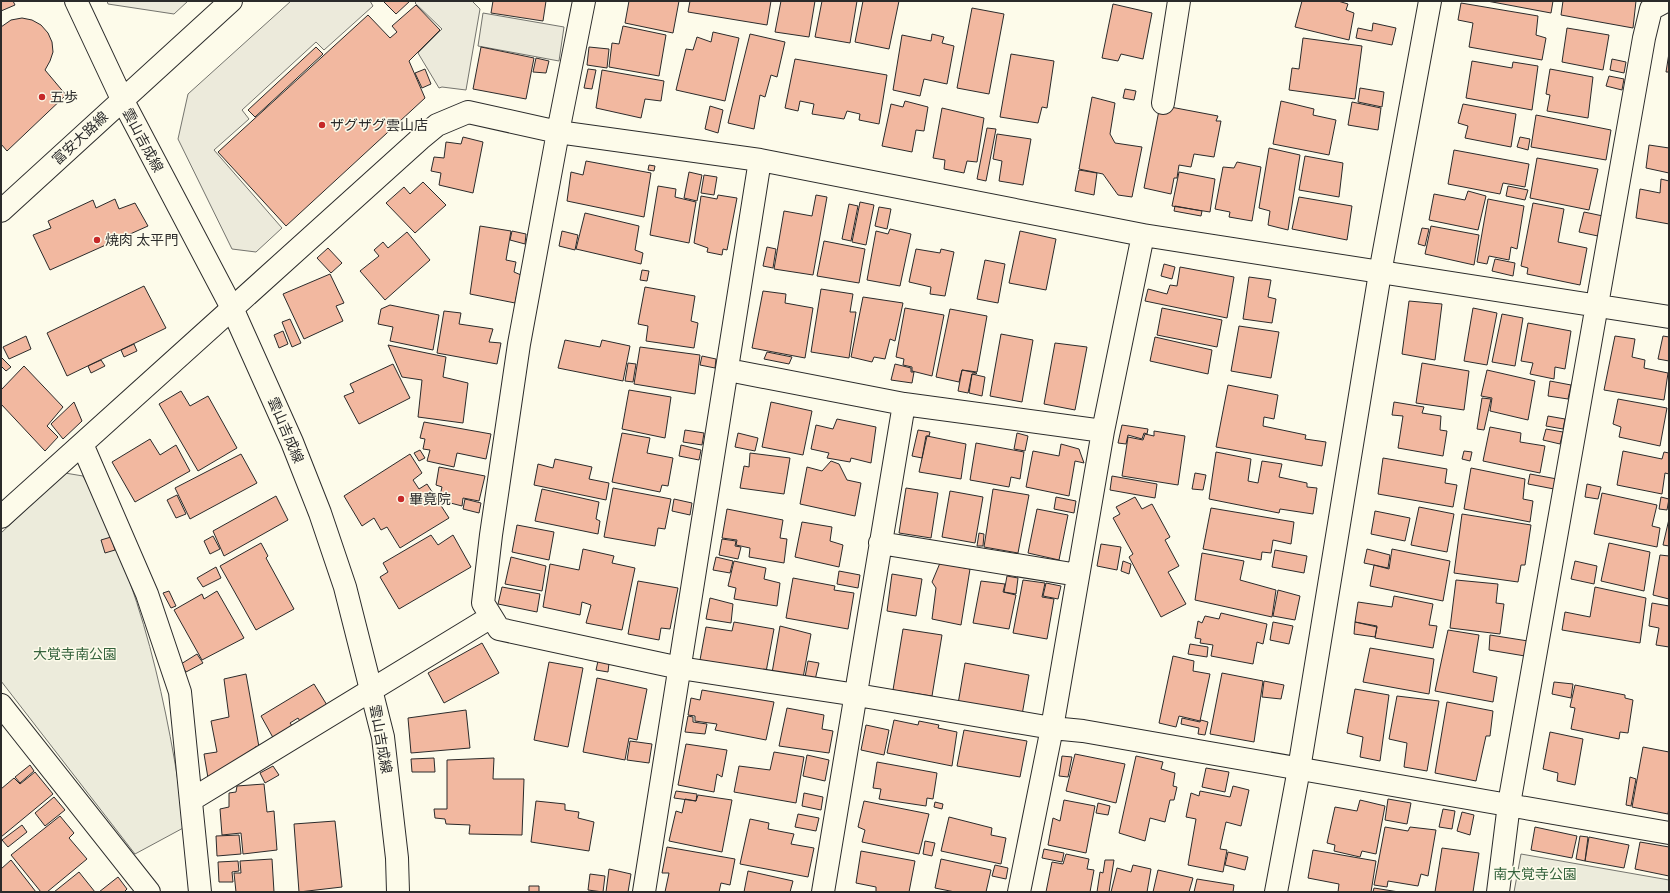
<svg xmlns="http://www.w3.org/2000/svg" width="1670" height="893" viewBox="0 0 1670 893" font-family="'IBM Plex Sans','Noto Sans JP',sans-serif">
<rect width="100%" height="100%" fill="#fdfbea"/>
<path fill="#ecebdb" stroke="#74746e" d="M65 473 83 476C142 583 168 707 185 827L135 854 1 681V533Z
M1521 854 1669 880V892H1514Z"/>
<path fill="#eceadb" stroke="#74746e" d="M107 1H188L174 14 108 4Z
M291 1H370L373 6 324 50 316 42 242 110 249 119 214 150 282 228 256 252 232 249 178 139 188 94Z
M417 1H472L480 9 466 90 442 87 439 88 418 53 442 29 415 3Z
M483 13 564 27 559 61 478 46Z"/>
<path fill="#f2b8a0" stroke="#2b2b2b" d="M1 1H13L15 5 1 11Z
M383 1H410L396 14Z
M493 1H546L543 21 491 13Z
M629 1H679L673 33 625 23Z
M690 1H771L767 25 688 12Z
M781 1H815L809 37 775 32Z
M822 1H857L850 43 815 37Z
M863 1H899L889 49 855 42Z
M1302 1H1338L1348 4 1346 10 1354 13 1349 40 1295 27Z
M1487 1H1553L1551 13Z
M1563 1H1636L1633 28 1561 15Z
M1461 3 1538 16 1536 35 1546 38 1542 60 1469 47 1473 23 1458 20Z
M1113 4 1152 13 1143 59 1121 54 1118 61 1102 58Z
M416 5 440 30 409 61 425 98 286 226 218 152 368 15 390 38 397 32 392 26Z
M972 8 1004 14 989 94 957 88Z
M22 18 32 20 41 25 48 33 52 42 53 52 50 61 45 70 66 95 7 151 1 144V27L11 20Z
M1373 23 1396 28 1392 45 1356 38 1358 28 1372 31Z
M623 26 666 35 659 76 609 67 612 43 619 44Z
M1567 28 1609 35 1603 70 1562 62Z
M713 32 739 38 725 101 676 90 686 49 693 50 697 37 711 42Z
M750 34 785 42 777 77 771 75 765 97 760 95 754 129 728 123Z
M932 34 944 37 942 43 954 46 947 84 924 79 920 96 893 90 902 35 931 41Z
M1303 38 1362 46 1355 99 1289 90 1292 68 1299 69Z
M316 47 323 54 255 117 248 110Z
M481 47 534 58 526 99 473 89Z
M589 47 609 49 607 68 587 65Z
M1669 53V72H1666Z
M1011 54 1054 61 1047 108 1042 107 1038 123 1000 117Z
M536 58 549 61 546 73 533 72Z
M795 59 887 75 879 124 859 120 860 114 847 111 844 119 812 114 814 104 800 101 798 111 785 108Z
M1612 59 1626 62 1624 73 1610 70Z
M1472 61 1512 68 1513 62 1538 66 1532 110 1466 98Z
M425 69 431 84 422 88 415 73Z
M588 69 596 70 592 89 584 88Z
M1550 69 1593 77 1588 118 1547 111 1550 95 1546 94Z
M602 70 664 81 661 101 645 99 641 118 596 108Z
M1609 76 1624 79 1622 90 1606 86Z
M1360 88 1384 92 1382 107 1358 102Z
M1125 89 1136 91 1134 100 1123 98Z
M1092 97 1115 103 1110 134 1115 143 1142 147 1132 197 1118 195 1103 174 1079 169Z
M905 101 928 107 924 131 916 130 912 152 882 146 891 104 903 107Z
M1281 101 1314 109 1313 115 1336 120 1329 155 1273 144Z
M1352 102 1381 108 1378 130 1348 125Z
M1463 104 1516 114 1511 147 1465 138 1468 126 1458 123Z
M1160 105 1218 116 1216 121H1221L1214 157 1194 154 1191 167 1179 165 1177 178H1174L1171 194 1144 188Z
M710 106 723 110 718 133 705 129Z
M942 108 984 118 977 162 967 161 964 173 944 169 945 160 933 158Z
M1536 115 1611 130 1606 160 1531 147Z
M987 128 996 129 986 181 977 179Z
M997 134 1031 139 1023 185 999 181 1002 161 993 159Z
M463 137 483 142 473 193 439 185 441 173 431 171 434 157 444 158 446 142 461 144Z
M1520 137 1530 139 1528 150 1517 147Z
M1649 145 1669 148V173L1646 168Z
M1269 148 1300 155 1288 230 1268 225 1270 211 1259 208Z
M1454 150 1529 164 1525 187 1503 183 1500 194 1448 184Z
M1305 156 1343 163 1339 197 1299 190Z
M1537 158 1598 169 1589 210 1530 198Z
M586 161 651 173 644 217 567 201 571 172 583 175Z
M1237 162 1261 167 1252 221 1229 217 1230 212 1215 209 1223 167 1234 168Z
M649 165 655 166 654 171 648 170Z
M1079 170 1097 173 1094 195 1075 191Z
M689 172 702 175 697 201 684 198Z
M1179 172 1215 179 1210 212 1172 206Z
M704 175 717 177 714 195 701 193Z
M1661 179 1669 181V224L1636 218 1640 189 1660 193Z
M423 182 446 205 415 233 386 203 404 187 410 194Z
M658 186 676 189 675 197 696 202 689 243 650 235Z
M1508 186 1528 190 1525 200 1506 196Z
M1468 191 1486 196 1478 230 1429 220 1434 194 1465 200Z
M718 195 737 198 727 250 723 249 722 255 707 252 708 248 694 243 701 196 717 199Z
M816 195 827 197 813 275 774 269 784 211 812 216Z
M1299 197 1352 206 1347 240 1292 229Z
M115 199 119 209 135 203 148 226 50 270 33 235 51 228 48 221 93 200 96 208Z
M1488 199 1524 206 1517 249 1511 247 1509 260 1489 256 1487 264 1477 262Z
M860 202 874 205 866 245 852 242Z
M1533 203 1564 209 1558 242 1587 248 1580 285 1527 274 1528 268 1521 266Z
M849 204 858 206 851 241 842 239Z
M1175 206 1202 211 1201 216 1174 211Z
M879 207 891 209 887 229 875 226Z
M1584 212 1603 216 1598 236 1579 232Z
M585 213 639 226 635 250 643 253 641 264 576 249Z
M480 226 511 231 506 260 516 262 514 272 521 275 515 303 470 294Z
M1431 226 1479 235 1474 265 1425 254Z
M1422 228 1429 229 1425 246 1418 244Z
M890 229 911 234 900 286 867 280 876 231 888 234Z
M512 231 526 234 525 244 510 240Z
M562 231 578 235 575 250 559 246Z
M1020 231 1056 239 1046 290 1009 283Z
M407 232 430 260 385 300 360 271 379 256 374 250 383 242 388 248Z
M824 241 865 249 859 283 817 276Z
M767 247 776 249 773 268 763 266Z
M328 248 342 263 331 273 317 258Z
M916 249 940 253 941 249 954 252 945 296 930 294 931 287 909 282Z
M1495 259 1515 263 1513 276 1492 271Z
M985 260 1005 264 998 303 977 299Z
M1164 264 1175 267 1172 279 1161 276Z
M1180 267 1234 277 1227 318 1145 301 1148 289 1167 294 1170 285 1177 286Z
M642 270 649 271 647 281 640 280Z
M330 274 344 303 336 306 343 321 304 339 283 294Z
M1249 277 1271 280 1268 297 1276 299 1272 323 1243 319Z
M144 286 166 328 67 376 47 333Z
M645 287 695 296 691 321 698 323 694 348 646 341 648 326 638 324Z
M821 289 853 294 850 312H856L849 358 811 352Z
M763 291 786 294 785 303 813 308 805 358 752 348Z
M863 297 903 303 895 341 890 339 885 359 874 357 872 362 851 357Z
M1409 301 1442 304 1435 360 1402 354Z
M390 305 439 315 433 350 390 341 393 327 378 324 381 309Z
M905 308 944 315 932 376 912 371V367L903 365 904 359 896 357Z
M1162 308 1222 320 1217 347 1157 335Z
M1473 308 1497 313 1487 365 1464 361Z
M950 309 987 316 977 372 962 370 959 382 936 377Z
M444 311 461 313 459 324 493 329 489 342 501 343 497 364 437 353Z
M1502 314 1523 318 1515 366 1492 362Z
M290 319 301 343 292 347 282 322Z
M1528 323 1571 331 1565 369 1555 367 1554 379 1530 374 1533 363 1521 361Z
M1239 326 1279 332 1271 378 1231 371Z
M283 331 288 344 279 348 274 335Z
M1001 334 1033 340 1022 402 990 396Z
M26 336 31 349 9 359 3 347Z
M1615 336 1635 339 1632 357 1645 360 1644 368 1668 373 1664 400 1604 390Z
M1663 336 1669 337V361L1658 359Z
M1155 337 1212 350 1208 374 1150 361Z
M565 340 600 347 602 340 630 346 623 381 558 368Z
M1055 343 1087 347 1075 410 1044 404Z
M134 344 137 351 124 357 121 350Z
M388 345 446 357 443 377 468 383 463 423 418 417 422 380 402 377Z
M640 347 700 355 695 394 634 384Z
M767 352 792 357 789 364 764 359Z
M702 356 716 359 715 368 700 365Z
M1 357 11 367 6 371 1 366Z
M101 360 105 366 91 373 88 366Z
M628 363 636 364 633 382 625 381Z
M1422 363 1469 371 1464 410 1416 403Z
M393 364 410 398 359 424 344 396 354 392 350 384Z
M895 364 911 368V372H914L912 383 891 380Z
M24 366 63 407 47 426 58 437 45 451 1 404V390Z
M962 370 977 373 976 374H972L968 393 958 391Z
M1487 370 1535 381 1528 420 1490 411 1492 398 1481 396Z
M972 374 985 377 982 396 969 393Z
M1550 381 1571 385 1568 399 1548 396Z
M1228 385 1278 395 1274 419 1264 417 1263 426 1306 435 1305 439 1326 442 1322 466 1216 447Z
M629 390 671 397 665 438 622 429Z
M181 391 190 406 208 396 237 448 198 471 159 404Z
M1482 398 1491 399 1484 430 1477 429Z
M1618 399 1667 408 1660 446 1619 437 1621 427 1613 424Z
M74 402 82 421 63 439 51 424Z
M771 402 812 411 803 455 762 447Z
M1394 402 1424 407 1422 413 1441 416 1440 430 1447 431 1443 456 1398 448 1403 416 1392 415Z
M1548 416 1565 419 1563 429 1546 426Z
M837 419 876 427 871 463 851 458 850 462 827 458 829 453 811 449 816 425 833 429Z
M424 422 491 434 486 459 457 453 454 467 427 461 430 450 423 449 425 439 420 438Z
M1122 425 1148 429 1147 434 1144 433 1142 439 1128 435 1126 444 1118 443Z
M1490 427 1521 433 1520 442 1545 446 1540 473 1483 461Z
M1546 429 1563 432 1560 444 1543 440Z
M685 430 704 433 702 445 683 442Z
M918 430 930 432 929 436H926L922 458 912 456Z
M1154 431 1185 436 1178 485 1122 476 1128 437 1143 440 1145 434 1154 436Z
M622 433 650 438 647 453 673 458 668 486 662 485 660 492 612 482Z
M738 433 758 438 755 451 735 447Z
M1017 433 1028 436 1025 451 1014 449Z
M927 436 966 444 961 479 919 472Z
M150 439 160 455 176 445 190 471 135 502 112 462Z
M976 443 1024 452 1020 479 1011 477 1009 487 970 480Z
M1061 444 1079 449 1084 463 1075 461 1069 496 1026 487 1033 451 1059 456Z
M681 445 701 450 699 460 679 456Z
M420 450 425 458 419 461 414 453Z
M1464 451 1472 452 1470 461 1462 459Z
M1623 451 1662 459 1664 452 1669 453V474L1665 473 1662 494 1617 485Z
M1216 452 1251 459 1248 481 1258 483 1262 461 1282 464 1279 477 1307 483V487L1317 488 1313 514 1280 509 1279 513 1209 499Z
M750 453 790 458 784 494 740 488 744 466 749 467Z
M241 454 257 483 190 519 175 488Z
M410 454 422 473 413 480 419 489 427 484 449 518 400 548 387 527 381 530 374 518 362 526 344 496Z
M1383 458 1447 469 1445 483 1457 485 1453 507 1378 494Z
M555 459 592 467 589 479 609 483 606 500 534 485 538 464 553 468Z
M831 461 839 464 847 480 861 483 855 516 800 504 807 467 822 471Z
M439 467 485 476 479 501 463 498 462 506 439 500 442 487 436 485Z
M1471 468 1525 479 1523 499 1533 501 1530 522 1464 509Z
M1195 473 1206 475 1203 490 1192 489Z
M1530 474 1557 479 1554 489 1528 484Z
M1112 476 1157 484 1155 498 1110 490Z
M1587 484 1601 487 1598 499 1585 497Z
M613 488 671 499 665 529 658 528 655 546 604 537Z
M906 488 938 493 931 538 899 533Z
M542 489 599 502 596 519 600 521 598 534 535 521Z
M993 489 1029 495 1018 553 984 547Z
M950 491 983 497 975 543 942 537Z
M1602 493 1657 505 1652 526 1660 528 1657 547 1594 534Z
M177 495 186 514 176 518 167 500Z
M276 496 288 520 224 556 213 531Z
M1056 497 1076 501 1074 513 1054 509Z
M1135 497 1142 509 1152 504 1170 537 1165 540 1179 566 1168 572 1186 604 1161 617 1129 557 1133 554 1113 518 1120 514 1116 507Z
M1661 497 1669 499 1667 510 1659 509Z
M465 499 481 503 479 513 463 509Z
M674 499 692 503 690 515 672 511Z
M1419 507 1454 514 1447 552 1411 545Z
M1211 508 1294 522 1291 544 1273 540 1271 553 1262 552 1261 560 1203 549Z
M727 509 783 520 780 538 787 539 784 563 749 557 750 548 736 545 737 540 722 538Z
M1037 509 1068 515 1059 560 1028 553Z
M1375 511 1410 518 1405 541 1371 534Z
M1462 514 1531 525 1525 565H1521L1518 582 1454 573Z
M1669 519V546L1663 545Z
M802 522 832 527 830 541 843 545 839 567 795 557Z
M517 525 554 532 549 560 512 552Z
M979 533 984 534 983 546H977Z
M431 535 438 545 453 535 471 567 399 609 380 577 388 572 383 563Z
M213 536 220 549 210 554 204 541Z
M111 537 115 550 105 553 101 540Z
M722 539 736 541 735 546 741 547 738 559 719 555Z
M261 543 268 556 266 558 294 609 256 630 220 566Z
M1609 543 1650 552 1644 591 1601 581Z
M1101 544 1121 547 1117 570 1097 566Z
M583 549 614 556 612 563 635 568 622 630 586 623 591 605 582 602 580 615 543 607 550 564 579 570Z
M1367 549 1390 555 1388 568 1364 563Z
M1392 549 1450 561 1443 601 1370 586 1374 565 1389 569Z
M1275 550 1307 556 1304 573 1272 567Z
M1202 553 1244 561 1240 580 1276 590 1272 617 1195 600Z
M1660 555 1669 556V599L1653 595Z
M511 557 546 566 542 591 505 584Z
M716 557 733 561 730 573 713 570Z
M734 561 766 568 764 579 780 583 777 606 734 599 736 588 728 586Z
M1123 561 1131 564 1129 574 1121 571Z
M1575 561 1597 566 1594 584 1571 579Z
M940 563 970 569 961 625 932 619 936 588 932 582Z
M216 567 221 578 203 587 197 578Z
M839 571 860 575 858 588 837 584Z
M892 574 922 579 916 616 887 611Z
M1007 576 1018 578 1016 594 1004 592Z
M793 578 835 586 834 590 854 593 848 629 786 618Z
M1023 580 1045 583 1042 597 1054 599 1047 639 1013 633Z
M1456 580 1498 584 1496 603 1504 604 1500 634 1450 628Z
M638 581 678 588 670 629 661 628 659 640 628 634Z
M981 581 1005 584 1003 592 1016 595 1009 629 973 623Z
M1046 583 1061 586 1058 599 1043 596Z
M502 587 540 594 537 612 498 604Z
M1595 587 1646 598 1640 643 1562 630 1565 612 1590 617Z
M1278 590 1300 596 1295 620 1273 616Z
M169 591 176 606 171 608 163 593Z
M217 591 244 638 202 660 174 610 202 594 204 599Z
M1394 596 1433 604 1429 625 1437 626 1433 648 1375 638 1377 626 1355 622 1358 602 1392 607Z
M710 598 733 604 731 623 706 619Z
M1652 603 1669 606V647L1656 645 1659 628 1649 626Z
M1221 613 1267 624 1263 644 1257 642 1253 664 1211 656 1213 645 1200 643 1201 639 1195 638 1198 621 1202 623 1205 616 1219 619Z
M734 622 774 629 766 672 700 660 706 627 732 631Z
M1273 622 1293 626 1289 644 1270 640Z
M1355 622 1377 627 1375 637 1354 634Z
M780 626 811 634 803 678 772 673Z
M903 629 942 635 932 696 893 690Z
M1448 630 1479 635 1473 672 1497 677 1493 702 1435 691Z
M1490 635 1528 641 1525 656 1489 650Z
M482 643 499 673 444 703 428 673Z
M1190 644 1208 647 1207 657 1188 654Z
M1370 648 1434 659 1429 694 1363 682Z
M197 654 203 663 186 672 181 664Z
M1173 656 1194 661 1193 671 1210 674 1200 721 1179 716 1176 727 1159 723Z
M598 661 609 663 608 672 596 670Z
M808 661 819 663 815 680 805 677Z
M549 662 583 668 568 747 534 740Z
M965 663 1029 675 1022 715 958 704Z
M1222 673 1263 681 1254 742 1210 734Z
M246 674 259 747H255L256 755 209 784 204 754 217 752 211 721 229 717 224 679Z
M597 678 647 689 637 740 629 738 625 760 583 752Z
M1264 681 1284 685 1281 699 1262 697Z
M1554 682 1573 684 1571 698 1552 694Z
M314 684 330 710 303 726 298 718 290 723 296 731 276 743 261 716Z
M1575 685 1625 695V698L1633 700 1628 733 1620 732 1619 739 1571 729 1575 708 1570 707Z
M1355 689 1389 695 1380 761 1360 757 1363 737 1347 733Z
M702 690 774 702 766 740 715 730 717 724 695 721V716L688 715 691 698 700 700Z
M1397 696 1439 701 1427 771 1404 767 1407 743 1389 739Z
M1447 702 1493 711 1490 736H1486L1476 781 1435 773Z
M787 708 824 715 822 729 833 731 829 753 779 746Z
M466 710 470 748 411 753 408 718Z
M688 716 693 717V722L707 724 705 734 685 732Z
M1182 718 1200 722 1201 720 1208 722 1205 735 1198 734 1199 728 1181 724Z
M894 720 918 725 919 721 939 725 938 728 957 732 952 766 887 753Z
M866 725 889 730 884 755 861 750Z
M964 730 1027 741 1020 777 957 766Z
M1550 732 1583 739 1575 785 1557 781 1558 773 1543 769Z
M630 741 652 744 649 763 627 760Z
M686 744 727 750 722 777 717 774 714 792 678 785Z
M1643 747 1669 752V807L1668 814 1632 807Z
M774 752 804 757 796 803 734 792 739 766 770 770Z
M1075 754 1125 764 1116 803 1066 791Z
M807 755 829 760 825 781 803 776Z
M1062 756 1072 757 1068 777 1059 776Z
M1136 756 1163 762 1161 769 1175 773 1173 786 1177 787 1174 800H1170L1165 822 1150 818 1145 841 1119 833Z
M434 758 435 772H412L411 759Z
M494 758 493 779H524L522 835 469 834 470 825 446 824 445 819 435 818 434 809H447V760Z
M877 762 937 773 933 799 927 798 926 806 879 799 881 789 873 788Z
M30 765 34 771 20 783 15 777Z
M273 766 279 775 265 783 260 773Z
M1206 768 1229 772 1225 792 1202 787Z
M35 772 53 794 1 837V789L14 778 20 784Z
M1630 777 1636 779 1631 806 1626 805Z
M264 784 267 812 274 811 277 850 243 854 241 833 222 835 220 809 229 807V793L236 792 237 786Z
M1233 786 1249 790 1241 826 1226 822 1220 849 1227 850 1223 872 1188 865 1196 819 1186 817 1191 793 1199 796 1200 791 1230 797Z
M676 791 697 794 696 801 674 798Z
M804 793 823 797 821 810 802 806Z
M698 795 732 800 722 852 669 841 676 811 682 813 685 799 696 801Z
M54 797 65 810 45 826 35 813Z
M1388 799 1411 803 1407 824 1385 820Z
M1064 800 1095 806 1086 853 1048 845 1053 818 1060 821Z
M1360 800 1385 806 1376 854 1362 851 1360 857 1334 851 1335 845 1327 843 1335 807 1357 811Z
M536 801 565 804V810L579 812 578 818 594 822 589 851 531 842Z
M864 801 929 814 919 854 862 842 865 830 858 827Z
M935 802 943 804 942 809 934 807Z
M1098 803 1110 806 1108 815 1096 813Z
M1443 809 1455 811 1452 829 1439 827Z
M1462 812 1474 815 1470 835 1457 831Z
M798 814 819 818 816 831 795 827Z
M60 816 74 833 69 838 87 859 47 892H41L11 855Z
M949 817 992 828 991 835 1006 838 1001 864 941 851Z
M750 819 769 823 768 829 794 834 791 844 814 848 808 877 740 864Z
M335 821 342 887 299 892 294 824Z
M22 825 27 832 8 847 2 840Z
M1385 827 1408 831 1410 827 1436 830 1428 876 1421 874 1418 886 1388 881 1387 887 1374 885Z
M1535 827 1577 836 1572 858 1531 850Z
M239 835 241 854 217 856 216 836Z
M1580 836 1588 837 1585 861 1576 859Z
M1589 837 1629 845 1624 868 1585 861Z
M925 841 935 843 932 856 923 854Z
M1640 842 1669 847V876L1635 869Z
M667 847 735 859 730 885 721 883 719 892H665L669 873H662Z
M1442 848 1479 853 1473 892H1435Z
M1044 849 1064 853 1062 862 1042 858Z
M1313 850 1376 861 1371 892H1338L1339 884 1308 878Z
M861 851 915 861 909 892H876V887L856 883Z
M1228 852 1248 857 1245 870 1225 865Z
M1066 854 1089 859 1087 869 1094 870 1090 892H1046L1052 862 1063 864Z
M272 859 274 892H236L234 873H241L240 861Z
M941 859 991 870 986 892H955L935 888Z
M11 860 36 892H1V869Z
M1105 860H1114L1109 892H1097L1100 872 1103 873Z
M238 861 239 871 232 872 233 882H219L218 862Z
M995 865 1008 868 1006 879 992 876Z
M1133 865 1151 869 1147 892H1111L1117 868 1131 872Z
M609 869 631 874 628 892H606Z
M1158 870 1193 878 1189 892H1153Z
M748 871 793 881 790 892H744Z
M79 872 95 892H54Z
M590 874 605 876 603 892 588 890Z
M118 877 127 889 124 892H99Z
M1197 879 1234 885 1233 892H1194Z
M529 886H539V892H529Z
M1374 888 1399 892H1373Z"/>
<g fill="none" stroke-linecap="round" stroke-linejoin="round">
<defs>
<path id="street" d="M584 1 558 132 519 344 491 535 483 603 499 629 680 668 857 695 1052 728 1083 731 1669 833
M1163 103 1179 1
M728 370 904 404 1103 431
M82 444 147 594 180 692 200 892
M1 517 420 139 437 125 468 112 558 132 760 160 1143 235 1669 317
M880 543 1078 575
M1 705 149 892
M191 800 491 617
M644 892 760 160
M823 892C851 729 876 566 904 404
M1019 892 1052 728 1103 431 1143 235
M1498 892 1509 804 1644 38 1651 9 1666 1"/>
<path id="secondary" d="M76 1 122 99 232 308 292 442 320 513 345 587 383 737 397 858 398 892
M1 211 231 1
M1276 892 1299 769 1380 273 1430 1"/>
</defs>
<use href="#street" stroke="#2b2b2b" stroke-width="24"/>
<use href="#secondary" stroke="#2b2b2b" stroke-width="24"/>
<use href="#street" stroke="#fdfbea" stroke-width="22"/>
<use href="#secondary" stroke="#fdfbea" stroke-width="22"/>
</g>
<g fill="#c62828" stroke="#fdfbea" stroke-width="1.5">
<circle cx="42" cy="97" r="4"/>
<circle cx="322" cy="125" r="4"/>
<circle cx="97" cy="240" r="4"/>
<circle cx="401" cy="499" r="4"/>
</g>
<g text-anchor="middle" stroke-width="3" stroke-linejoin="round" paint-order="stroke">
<g font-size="14" fill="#2b2b2b" stroke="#fdfbea" text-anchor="start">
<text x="50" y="102">五歩</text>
<text x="330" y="130">ザグザグ雲山店</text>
<text x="105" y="245">焼肉 太平門</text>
<text x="409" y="504">畢竟院</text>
</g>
<g font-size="14" fill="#2b2b2b" stroke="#fdfbea">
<text transform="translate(80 138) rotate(-43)" y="5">富安大路線</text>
<text transform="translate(143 140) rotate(62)" y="5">雲山吉成線</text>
<text transform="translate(286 430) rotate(67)" y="5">雲山吉成線</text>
<text transform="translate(381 739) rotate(80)" y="5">雲山吉成線</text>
</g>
<g font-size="14" fill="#34623c" stroke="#fdfbea">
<text x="75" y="659">大覚寺南公園</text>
<text x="1535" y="879">南大覚寺公園</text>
</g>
</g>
<rect width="1670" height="893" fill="none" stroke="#2b2b2b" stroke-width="4"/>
</svg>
